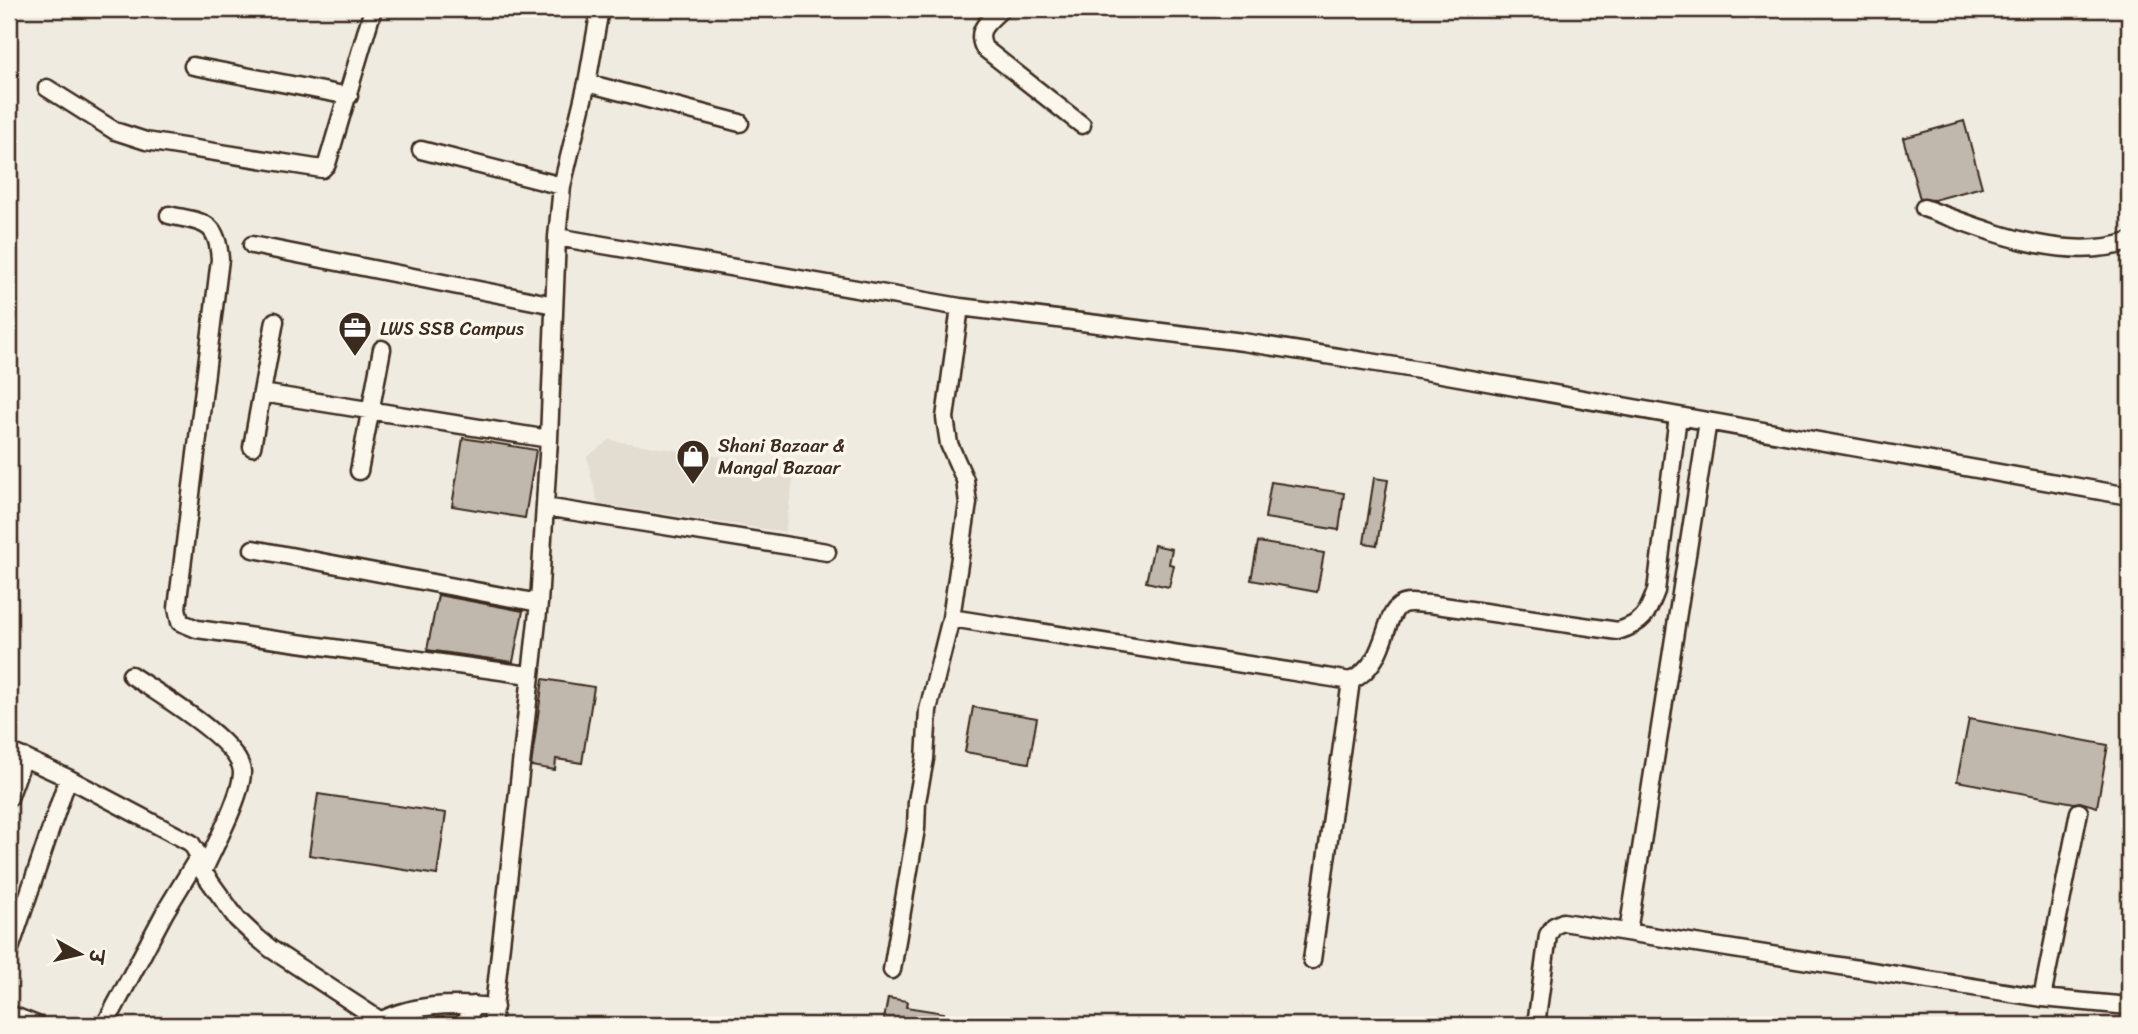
<svg xmlns="http://www.w3.org/2000/svg" width="2138" height="1034" viewBox="0 0 2138 1034" font-family="Sriracha,'Playpen Sans Deva',sans-serif">
<rect width="100%" height="100%" fill="#f0ebe0"/>
<filter id="ink" filterUnits="userSpaceOnUse"><feTurbulence type="fractalNoise" baseFrequency=".0143" numOctaves="2"/><feDisplacementMap in="SourceGraphic" scale="14" xChannelSelector="R" yChannelSelector="G"/><feConvolveMatrix kernelMatrix="1 2 1 2 8 2 1 2 1" color-interpolation-filters="sRGB"/></filter>
<g filter="url(#ink)">
<path fill="#e2dcd1" d="M609 440 795 468 785 532 598 504 587 457Z"/>
<path fill="#c0b8ad" stroke="#3b2a1e" stroke-width="2" d="M1964 121 1982 187 1934 200 1920 199 1903 138Z
M463 438 536 450 525 518 452 506Z
M1374 478 1388 480 1377 545 1364 543Z
M1271 482 1344 493 1339 530 1265 518Z
M1258 542 1324 553 1317 592 1251 580Z
M1154 545 1172 549 1169 564 1174 565 1169 587 1146 582Z
M438 595 523 611 513 662 427 650Z
M543 679 594 687 582 763 556 759 555 770 531 766Z
M973 707 1037 718 1029 763 965 752Z
M1969 719 2108 745 2097 807 2080 802 2074 803 1957 781Z
M318 794 446 813 437 875 309 855Z
M888 998 907 1001 906 1007 944 1013 942 1025H883Z"/>
<g fill="none" stroke-linecap="round" stroke-linejoin="round">
<defs>
<path id="minor" d="M1001 9C988 23 975 29 984 48L1082 125
M193 66 349 96
M587 83 740 123
M47 88 115 131 146 141 322 169 327 164 373 9
M421 150 562 186
M1924 208C1987 230 2061 263 2129 242
M169 215C204 223 217 220 220 259L177 608 180 622 197 629 529 675
M557 237 960 307 1243 342 1402 367 2129 496
M252 245 554 305
M262 393 549 439
M252 447 275 321
M359 471 382 349
M545 507 827 552
M253 549 539 603
M951 618 1351 681C1389 662 1382 615 1401 605 1408 601 1420 604 1429 604L1618 631C1643 623 1647 615 1656 591L1678 416
M131 675C157 693 241 742 242 772 242 796 213 849 203 872
M9 751 68 778 191 843 199 856 203 872 237 919 254 935 271 949 381 1021
M9 798 24 757
M1628 932 1708 421
M9 952 68 778
M1312 960 1351 681
M892 970 916 829 917 801 925 759 928 710 951 618 968 503 965 480 949 444 945 418 960 307
M2042 998 2079 812
M9 1014 37 1025
M105 1025 165 912 199 856
M373 1025C410 1003 453 1003 495 1007
M464 1025 474 1005
M492 1025 539 603 549 439 557 237 562 186 587 83 600 9
M1536 1025 1548 935 1554 926 1563 922 2042 998 2129 1006"/>
</defs>
<use href="#minor" stroke="#3b2a1e" stroke-width="21"/>
<use href="#minor" stroke="#fbf7ec" stroke-width="16"/>
</g>
</g>
<defs>
<symbol id="office-pin" viewBox="-11 -11 22 30"><path d="M0 17L-7.5 6A9.5 9.5 0 1 1 7.5 6Z" fill="#3b2a1e" stroke="#fbf7ec"/><path d="M-6-3h4V-5.5h4V-3h4V5H-6ZM-1-4.5V-3h2v-1.5ZM-6 0V1H6V0Z" fill="#fff"/></symbol>
<symbol id="shop-pin" viewBox="-11 -11 22 30"><path d="M0 17L-7.5 6A9.5 9.5 0 1 1 7.5 6Z" fill="#3b2a1e" stroke="#fbf7ec"/><path d="M-5-2.5h2.3a2.7 3.5 0 0 1 5.4 0H5L5.5 6h-11ZM-1.5-2.5h3a1.5 2.3 0 0 0-3 0Z" fill="#fff"/></symbol>
</defs>
<g fill-rule="evenodd">
<use href="#office-pin" x="336" y="309" width="38" height="52"/>
<use href="#shop-pin" x="674" y="437" width="38" height="52"/>
</g>
<g text-anchor="middle" stroke-width="7" stroke-linejoin="round" paint-order="stroke">
<g font-size="19" fill="#3b2a1e" stroke="#fbf7ec" text-anchor="start">
<text x="380" y="335">LWS SSB Campus</text>
<text x="718" y="452">Shani Bazaar &amp;<tspan x="718" dy="22">Mangal Bazaar</tspan></text>
</g>
</g>
<rect width="2138" height="1034" fill="none" stroke="#fbf7ec" stroke-width="35"/>
<rect x="18" y="18" width="2103" height="999" fill="none" stroke="#3b2a1e" stroke-width="2.5" filter="url(#ink)"/>
<g transform="translate(80 954) rotate(98)" stroke="#fbf7ec" stroke-width="5" paint-order="stroke">
<path d="M0-5L12 26L0 18L-12 26Z" fill="#3b2a1e"/>
<text y="-10" font-size="19" font-weight="bold" text-anchor="middle" fill="#3b2a1e">उ</text>
</g>
</svg>
